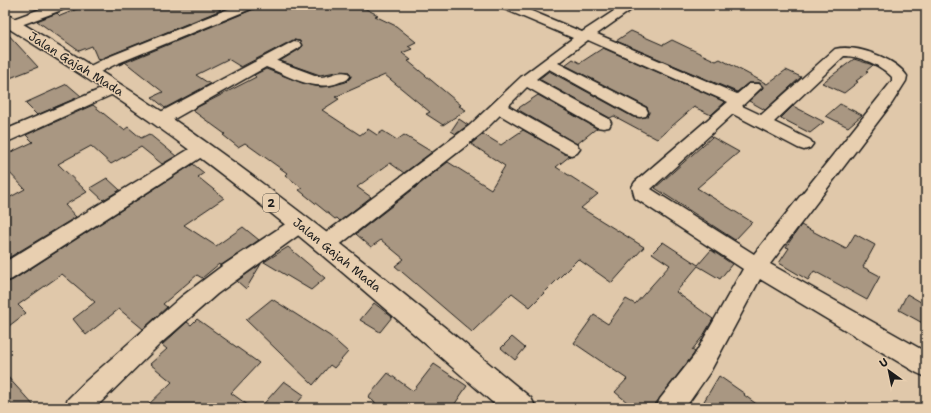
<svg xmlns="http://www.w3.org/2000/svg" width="931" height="413" viewBox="0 0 931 413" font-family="'Shantell Sans',sans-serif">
<rect width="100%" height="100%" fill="#e0c8aa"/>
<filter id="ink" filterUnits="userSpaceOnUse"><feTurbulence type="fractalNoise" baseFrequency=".025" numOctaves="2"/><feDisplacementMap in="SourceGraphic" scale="8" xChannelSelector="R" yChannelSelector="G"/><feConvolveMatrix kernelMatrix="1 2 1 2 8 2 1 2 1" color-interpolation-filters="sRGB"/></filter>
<g filter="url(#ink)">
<path fill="#a99782" stroke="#1c1c1c" d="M87 5 91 8 98 5H212L221 10 98 60 92 46 79 51 37 21 57 13 60 16Z
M256 5H358L378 15 375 16 396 26 416 42 408 46 412 49 402 53 411 60 408 61 461 105 459 106 466 110 443 125 426 114 430 112 385 75 335 97 339 99 322 110 360 135 368 129 377 135 383 131 397 140 404 135 432 152 404 173 390 163 357 187 371 197 340 221 337 218 335 219 299 190 302 188 285 175 287 173 245 143 238 147 223 135 225 134 192 110 256 77 254 75 266 69 302 83 321 87 331 86 346 82 351 77 349 72 341 71 320 75 280 61 300 49 302 46 300 41 293 40 241 67 228 59 196 75 210 84 165 108 152 97 163 92 125 62 119 65 254 9Z
M631 31 663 45 672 40 716 61 720 59 767 84 786 70 801 77 765 110 749 101 763 88 760 83H748L737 92 616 41Z
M5 32H6L38 67 5 80Z
M603 48 725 102 711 115 694 107 657 139 614 116 610 118 539 79 549 71 633 117H646L649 113 647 107 565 65 573 59 580 63Z
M854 59 873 65 866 71 868 72 856 81 858 82 844 93 822 83Z
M67 84 81 96 37 115 25 103Z
M538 95 596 128H597L577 144 517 109Z
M840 104 862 115 848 127 826 116Z
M93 105 124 130 128 127 141 138 149 134 176 156 162 164 141 147 111 164 91 146 58 164 87 192 65 205 76 217 5 260V200L25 189 5 168V155L33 142 26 135Z
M793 106 824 122 810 133 781 118Z
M459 119 468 125 456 134 451 131Z
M523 130 570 156 556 167 598 194 581 208 644 247 612 283 578 259 530 307 512 293 472 332 395 266 404 259 381 240 371 247 356 234 448 162 491 189 505 166 471 144 483 134 501 145Z
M712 137 739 152 697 188 752 222 735 240 655 188Z
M193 164 204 173 198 177 224 198 184 225 216 246 243 227 259 240 220 266 219 264 202 278 197 275 163 304 167 307 143 329 119 309 86 335 73 319 95 302 62 274 18 305 26 313 5 329V283L13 280Z
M107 178 120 190 103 200 90 188Z
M801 225 846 249 855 234 875 245 863 267 880 276 867 300 814 271 808 280 779 263 789 248 786 247Z
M663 242 698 265 711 250 732 264 720 279 698 266 676 292 713 319 703 336 692 350 695 352 693 355 652 408H634L615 392 627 379 574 343 594 315 608 324 626 299 635 304 670 265 652 253Z
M288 247 325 278 311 290 264 262Z
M261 264 246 289 237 281Z
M907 294 926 305V325L899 310Z
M272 299 330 336 348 352 334 368 330 365 313 385 246 320Z
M374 303 392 317 380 332 360 320Z
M197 319 259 363 231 393 252 408H145L172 382 150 364 167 349 162 345 187 322 191 325Z
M512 337 525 348 515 360 501 348Z
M434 364 467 386 452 408H382L368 397 388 373 413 391Z
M5 374 36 408H5Z
M719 376 745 394 744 395 762 408H700Z
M284 381 304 395 293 408H260Z"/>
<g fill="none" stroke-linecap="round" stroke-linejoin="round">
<defs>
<path id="minor" d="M51 5H69L67 8 5 31V22Z
M238 5H255L253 8 116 64 94 75H84L82 72 84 69 106 58Z
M500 5H517L582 32 623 5H638L597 34 737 94 749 84H759L762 87 742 106 761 115 835 49C856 44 895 58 907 76L906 81 892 103 770 264 926 352V377L917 373 760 279 710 372 685 408H656L660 399 694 356 743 269 635 198 632 187 635 182 728 102 588 40 558 63 646 108 648 112 646 116 640 117 634 116 549 69 536 79 609 119 611 123 609 127 603 128 597 127 527 87 508 106 577 145 580 149 577 153 571 155 565 153 500 115 481 134 333 250 326 252 319 250 316 244 319 238 469 126 521 77 573 38 502 8ZM844 56C860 56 881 65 892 77V81L754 254 651 189 733 114 798 148 804 150 810 148 813 144 810 140 774 122Z
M294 41 299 42 301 45 299 48 277 61 320 77C330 77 338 70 348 73L350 76C348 80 344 81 340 82 315 93 290 76 266 67L167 123 161 124 155 123 153 119 155 115Z
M115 83 120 85 123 88 120 91 5 143V130Z
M202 143 208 145 211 149 208 153 12 279 5 282V262L196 145Z
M300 216 307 219 310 224 307 229 217 294 159 345 95 408H64L68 399 86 381 181 297 222 266 293 219Z"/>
<path id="trunk" d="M5 14 10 16C78 57 145 98 210 145 320 224 425 311 531 398L536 408H499C399 321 301 233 195 154 134 108 70 67 5 26Z"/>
</defs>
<use href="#minor" stroke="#1c1c1c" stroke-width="3"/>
<use href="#trunk" stroke="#1c1c1c" stroke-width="3"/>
<use href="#minor" fill="#e8cfb0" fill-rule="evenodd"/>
<use href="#trunk" fill="#e8cfb0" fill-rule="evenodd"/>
</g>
</g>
<g text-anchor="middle" stroke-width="3" stroke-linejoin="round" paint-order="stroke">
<rect fill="#e8cfb0" stroke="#595248" stroke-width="1" x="263" y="194" width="16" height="18" rx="3"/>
<g font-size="11" font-weight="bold" fill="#1c1c1c">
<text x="271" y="207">2</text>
</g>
<g font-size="12" fill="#1c1c1c" stroke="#e8cfb0">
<text transform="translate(76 64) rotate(32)" y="4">Jalan Gajah Mada</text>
<text transform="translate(337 255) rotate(39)" y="4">Jalan Gajah Mada</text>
</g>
</g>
<rect width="931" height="413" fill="none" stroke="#e8cfb0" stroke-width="20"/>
<rect x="10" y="10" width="911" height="393" fill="none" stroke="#1c1c1c" stroke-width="1.5" filter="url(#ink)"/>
<g transform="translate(889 371) rotate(327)" stroke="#e8cfb0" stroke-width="3" paint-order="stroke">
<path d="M0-3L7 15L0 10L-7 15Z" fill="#1c1c1c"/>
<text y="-6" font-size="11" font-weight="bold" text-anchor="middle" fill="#1c1c1c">U</text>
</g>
</svg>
